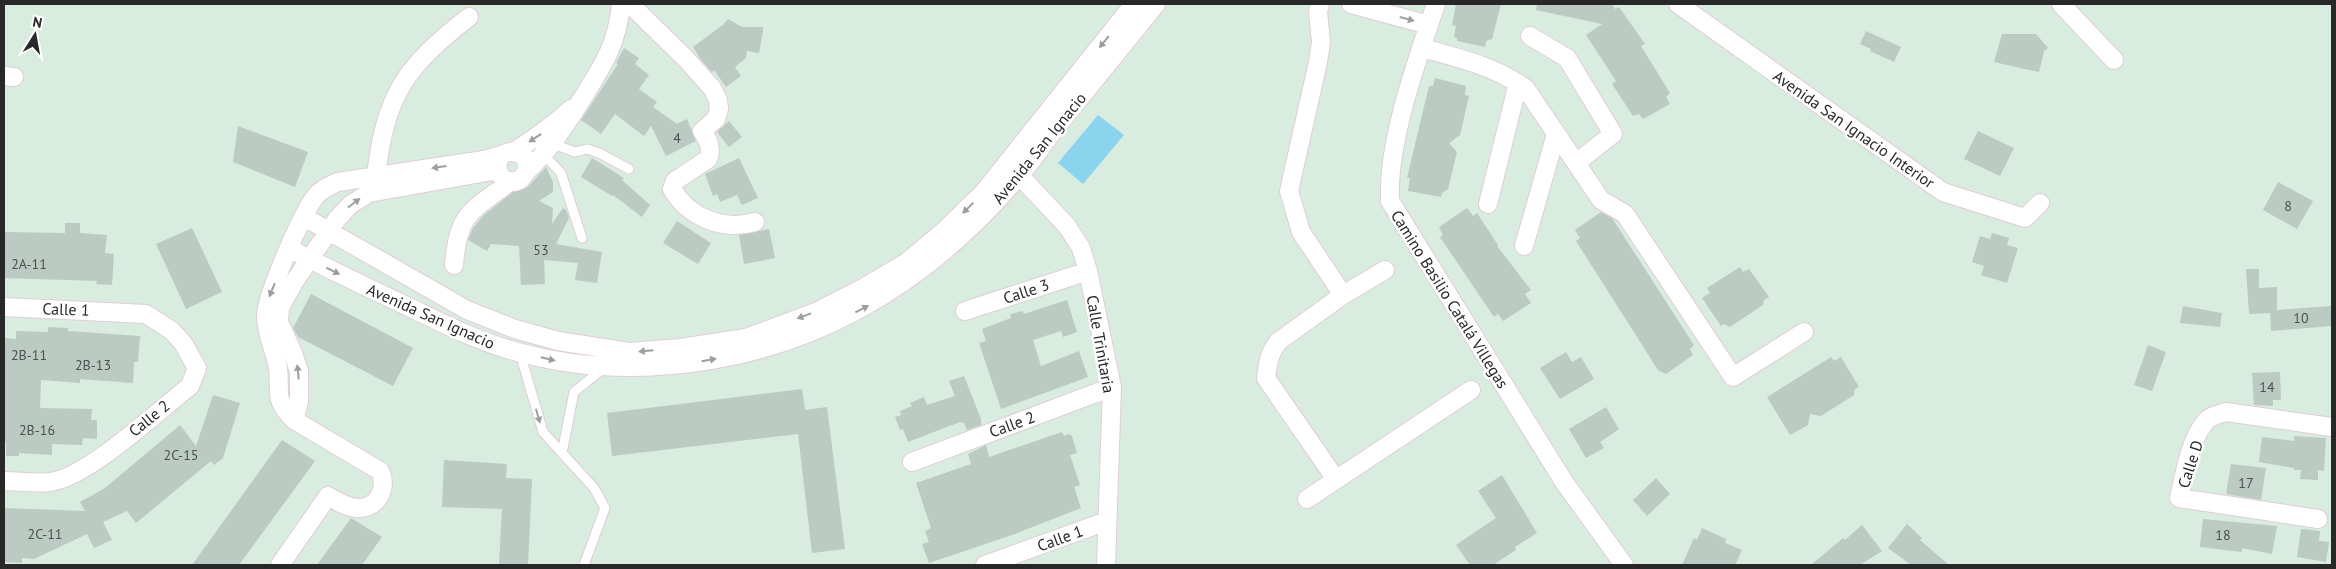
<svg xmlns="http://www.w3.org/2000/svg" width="2336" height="569" viewBox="0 0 2336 569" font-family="'PT Sans',sans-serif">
<rect width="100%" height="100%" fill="#d8ece0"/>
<path fill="#8bd4ee" d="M1098 115 1124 135 1083 184 1058 163Z"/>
<path fill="#bbcac2" d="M1456 4H1501L1492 39 1486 41 1485 47 1457 41V38L1454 37 1456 26 1452 25Z
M1537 4H1612L1615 9 1619 7 1645 44 1641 46 1670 93 1666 97 1670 104 1643 119 1639 114 1633 116 1612 84 1616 81 1586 35 1602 24 1536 10Z
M728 19 742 27H763V31L759 53 747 51 746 58 735 67 741 76 726 87 714 70 712 72 701 60 693 47 724 24Z
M1866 31 1901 47 1894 62 1870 51 1871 49 1860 44Z
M2002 34H2036L2048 48 2044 51 2039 72 1994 62Z
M624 48 639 58 635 64 649 75 639 89 657 102 653 107 677 124 687 119 696 141 666 156 651 126 644 136 615 114 601 134 581 120 618 64 616 63Z
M1435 78 1466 86 1465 95 1469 96 1460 135 1449 143 1457 152 1448 189 1442 193 1441 197 1408 191 1410 178H1407L1429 86H1433Z
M729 121 742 137 729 147 717 132Z
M238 126 308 152 295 187 233 162Z
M1978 131 2014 148 2000 176 1964 159Z
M592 158 624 178 622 180 650 205 642 217 613 195 612 196 581 177Z
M739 158 758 198 742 205 737 195 720 202 717 194 713 196 705 174Z
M546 167 553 182V192L539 201 553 208 552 224 563 208 566 210 569 218 556 244 602 252 597 283 575 280 578 263 544 260 545 284 521 285 519 246 491 244 487 251 468 240 473 228 484 215 513 192 528 187Z
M2278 182 2313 201 2297 229 2263 210Z
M1467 208 1473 216 1477 213 1498 245 1497 246 1531 290 1525 294 1531 303 1503 321 1498 314 1494 317 1440 237 1443 235 1439 227Z
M1601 212 1612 218 1694 345 1690 349 1693 355 1666 374 1658 370 1576 241 1580 238 1575 230Z
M677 221 711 243 698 264 663 243Z
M65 223H80V233L107 235 105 253 114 254 112 285 96 284 97 281 4 278V232L65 233Z
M192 228 222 292 186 309 156 244Z
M769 229 775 258 744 264 739 235Z
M1992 233 2009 238 2007 245 2018 248 2007 283 1981 275 1984 266 1972 262 1980 236 1990 239Z
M1740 267 1743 272 1749 269 1769 297 1764 300 1763 305 1730 327 1724 324 1721 326 1702 298 1710 293 1707 288Z
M2246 269H2259V288L2277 287V310L2332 306V326L2271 331 2270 313 2249 314Z
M311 294 413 348 393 386 298 337 293 328Z
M1067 300 1077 332 1063 337 1061 331 1033 340 1041 366 1079 351 1088 377 1001 409 979 343 986 341 982 329 1011 318 1010 314 1023 311 1024 314Z
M2183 306 2222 313 2220 327 2180 323Z
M48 327 68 328V331L140 336 138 362H134L133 383 80 379V383L41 380 40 408 92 409 91 420H97V439L83 438 82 445 52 444V455L19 453V456H6V442H4V338L16 339V331L48 332Z
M2148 345 2166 352 2152 391 2134 385Z
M1566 352 1572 362 1581 357 1594 379 1560 399 1540 368Z
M1831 357 1834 361 1841 357 1859 387 1855 389 1854 395 1821 416 1810 414 1808 425 1790 435 1767 397Z
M2280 372 2281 400H2273V406L2254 405 2252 373Z
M964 376 981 419V425L967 430 964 423 960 422 908 442 903 429 900 430 895 417 901 415 900 411 912 406 910 403 924 397 927 405 955 396 949 381Z
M802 389 805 410 827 407 845 549 812 553 798 434 612 456 607 413Z
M213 395 240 403 223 458 214 465 211 461 136 523 127 511 103 522 112 540 94 548 87 534 34 559 22 558V563L4 562V508L85 511 80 502 105 488 180 425 196 446Z
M1606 407 1619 429 1600 442 1604 448 1586 458 1569 429Z
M1062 432 1064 436 1069 434 1072 436 1077 453 1070 455 1080 485 1074 487 1081 508 1012 535 929 563 922 544 929 542 925 531 931 528 916 483 971 464 968 454 986 445 989 457Z
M2294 436 2326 438 2324 471 2318 470V480L2300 479 2301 470H2294V468L2259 462 2262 437 2294 441Z
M282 440 315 461 239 565H192Z
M444 460 507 464 506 478 532 479 528 565H499L502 509 442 507Z
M2231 464 2266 468 2261 500 2226 494Z
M1502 475 1537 533 1515 547 1516 550 1493 565H1470L1456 545 1496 518 1478 491Z
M1656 478 1670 494 1647 516 1633 500Z
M351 518 382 537 362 565H317Z
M2203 519 2277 526 2272 554 2242 548V552L2200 547Z
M1907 524 1922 538 1920 540 1949 565H1911L1888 548Z
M1862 525 1882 551 1860 565H1811L1843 538 1845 540Z
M1702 528 1726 539 1725 543 1742 550 1735 565H1682L1694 538 1697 540Z
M2301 529 2320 531 2319 541 2329 542 2326 562 2297 557Z"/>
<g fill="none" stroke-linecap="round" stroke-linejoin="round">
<defs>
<path id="service" d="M553 144 575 152 587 149 599 153 629 169
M544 155 561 173 582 238
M520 353 543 432 594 488 605 508 584 565
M562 453 574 392 605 367"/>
<path id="minor" d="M630 4 687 60 712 88 718 100 719 109 716 119 702 131C708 139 713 149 708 159L675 181 672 189C689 218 723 231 755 222
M1320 4 1318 12 1321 42 1318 62 1289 191 1301 232 1343 295
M1351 4 1429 25
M1436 4C1417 60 1387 143 1390 201L1564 482 1624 565
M1678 4 1943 192 2025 218 2040 203
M2061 4 2114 60
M1530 36 1567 58 1613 134 1576 163
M1422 48C1458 58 1496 66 1526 89L1601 200 1625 214 1733 377 1804 332
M4 76 14 77
M514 152 524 156C534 173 515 191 502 177 496 171 496 163 501 156 506 151 513 153 518 149 537 137 554 124 571 109
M527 171C549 150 564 128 580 102 602 67 617 46 621 4
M376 175C386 94 405 67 469 17
M1020 176 1067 226 1081 248 1088 271 1112 387 1106 565
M1488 204 1518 83
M304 217 467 310 515 329 558 341 629 352 681 348 746 338 816 312 863 288 907 262 943 232 983 193 1134 4
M1524 246 1556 134
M290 249C330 270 371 289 411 308 442 323 473 339 507 349 574 369 642 372 712 360 836 339 936 273 1017 178 1032 162 1044 142 1058 125 1091 84 1124 44 1156 4
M454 265C458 212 471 212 511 181
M4 307 146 314 172 331 183 343 197 368 190 386C158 411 87 478 50 482 35 484 19 481 4 481
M965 311 1088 271
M294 420 299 402V372L293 353 279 322 280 307 294 282 337 219 350 205 369 193 498 170
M912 462 1112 387
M1335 478 1266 378C1268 362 1269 353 1279 341L1343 295 1385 270
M1307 499 1471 390
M2318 519 2179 498C2185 473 2189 443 2205 422 2210 416 2219 414 2226 412L2332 427
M280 565 328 496C337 501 347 508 358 508 378 509 388 487 380 471L294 420C273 399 281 394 278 368 275 350 266 335 266 316 266 296 302 214 315 197 321 189 329 186 338 182L484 160 504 154
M985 565 1107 521"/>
</defs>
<use href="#service" stroke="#e2cdd5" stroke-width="11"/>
<use href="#minor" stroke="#e2cdd5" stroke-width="20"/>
<use href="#service" stroke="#fff" stroke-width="9"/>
<use href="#minor" stroke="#fff" stroke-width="18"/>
</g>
<defs><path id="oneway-solid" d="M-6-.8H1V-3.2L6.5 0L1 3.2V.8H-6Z" transform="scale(1.25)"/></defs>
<g fill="#9e9e9e">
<use href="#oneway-solid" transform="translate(1407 19) rotate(15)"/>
<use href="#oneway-solid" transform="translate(1104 42) rotate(129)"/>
<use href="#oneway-solid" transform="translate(535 138) rotate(146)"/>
<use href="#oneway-solid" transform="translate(439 167) rotate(172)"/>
<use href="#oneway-solid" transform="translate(354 203) rotate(-37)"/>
<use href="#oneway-solid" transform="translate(968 208) rotate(136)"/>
<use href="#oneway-solid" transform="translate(333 271) rotate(26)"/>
<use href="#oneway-solid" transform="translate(272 290) rotate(112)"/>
<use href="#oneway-solid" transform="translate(862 309) rotate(-27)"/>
<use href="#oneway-solid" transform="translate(804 316) rotate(160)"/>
<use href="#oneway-solid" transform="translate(646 351) rotate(175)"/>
<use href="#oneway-solid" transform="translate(548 359) rotate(13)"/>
<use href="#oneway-solid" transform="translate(709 360) rotate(-10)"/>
<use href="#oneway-solid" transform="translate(298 372) rotate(-96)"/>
<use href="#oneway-solid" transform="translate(538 416) rotate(74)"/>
</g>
<g text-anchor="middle" stroke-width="5" stroke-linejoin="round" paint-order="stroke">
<g font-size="14" fill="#4d504e">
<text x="677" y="143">4</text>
<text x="2288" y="211">8</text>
<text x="541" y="255">53</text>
<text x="29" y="269">2A-11</text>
<text x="2301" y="323">10</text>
<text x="29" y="360">2B-11</text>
<text x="93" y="370">2B-13</text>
<text x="2267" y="392">14</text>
<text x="37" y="435">2B-16</text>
<text x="181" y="460">2C-15</text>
<text x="2246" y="488">17</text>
<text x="45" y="539">2C-11</text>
<text x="2223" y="540">18</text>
</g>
<g font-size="16" fill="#282828" stroke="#fff">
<text transform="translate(1854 129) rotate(35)" y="6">Avenida San Ignacio Interior</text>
<text transform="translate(1039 148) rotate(-51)" y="6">Avenida San Ignacio</text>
<text transform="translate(1026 291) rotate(-18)" y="6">Calle 3</text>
<text transform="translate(1450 299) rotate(58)" y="6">Camino Basilio Catalá Villegas</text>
<text transform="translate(66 309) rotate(2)" y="6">Calle 1</text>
<text transform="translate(431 316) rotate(24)" y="6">Avenida San Ignacio</text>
<text transform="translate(1101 344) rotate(80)" y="6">Calle Trinitaria</text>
<text transform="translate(149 418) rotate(-39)" y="6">Calle 2</text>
<text transform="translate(1012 424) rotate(-20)" y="6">Calle 2</text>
<text transform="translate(2190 464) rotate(-72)" y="6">Calle D</text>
<text transform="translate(1060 538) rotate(-20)" y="6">Calle 1</text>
</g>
</g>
<rect width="2336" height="569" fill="none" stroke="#282828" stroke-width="10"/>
<g transform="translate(35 35) rotate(11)" stroke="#ffffff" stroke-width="4" paint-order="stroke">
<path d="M0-4L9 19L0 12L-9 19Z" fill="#282828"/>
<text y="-8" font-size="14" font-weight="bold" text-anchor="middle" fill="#282828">N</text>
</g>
</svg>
